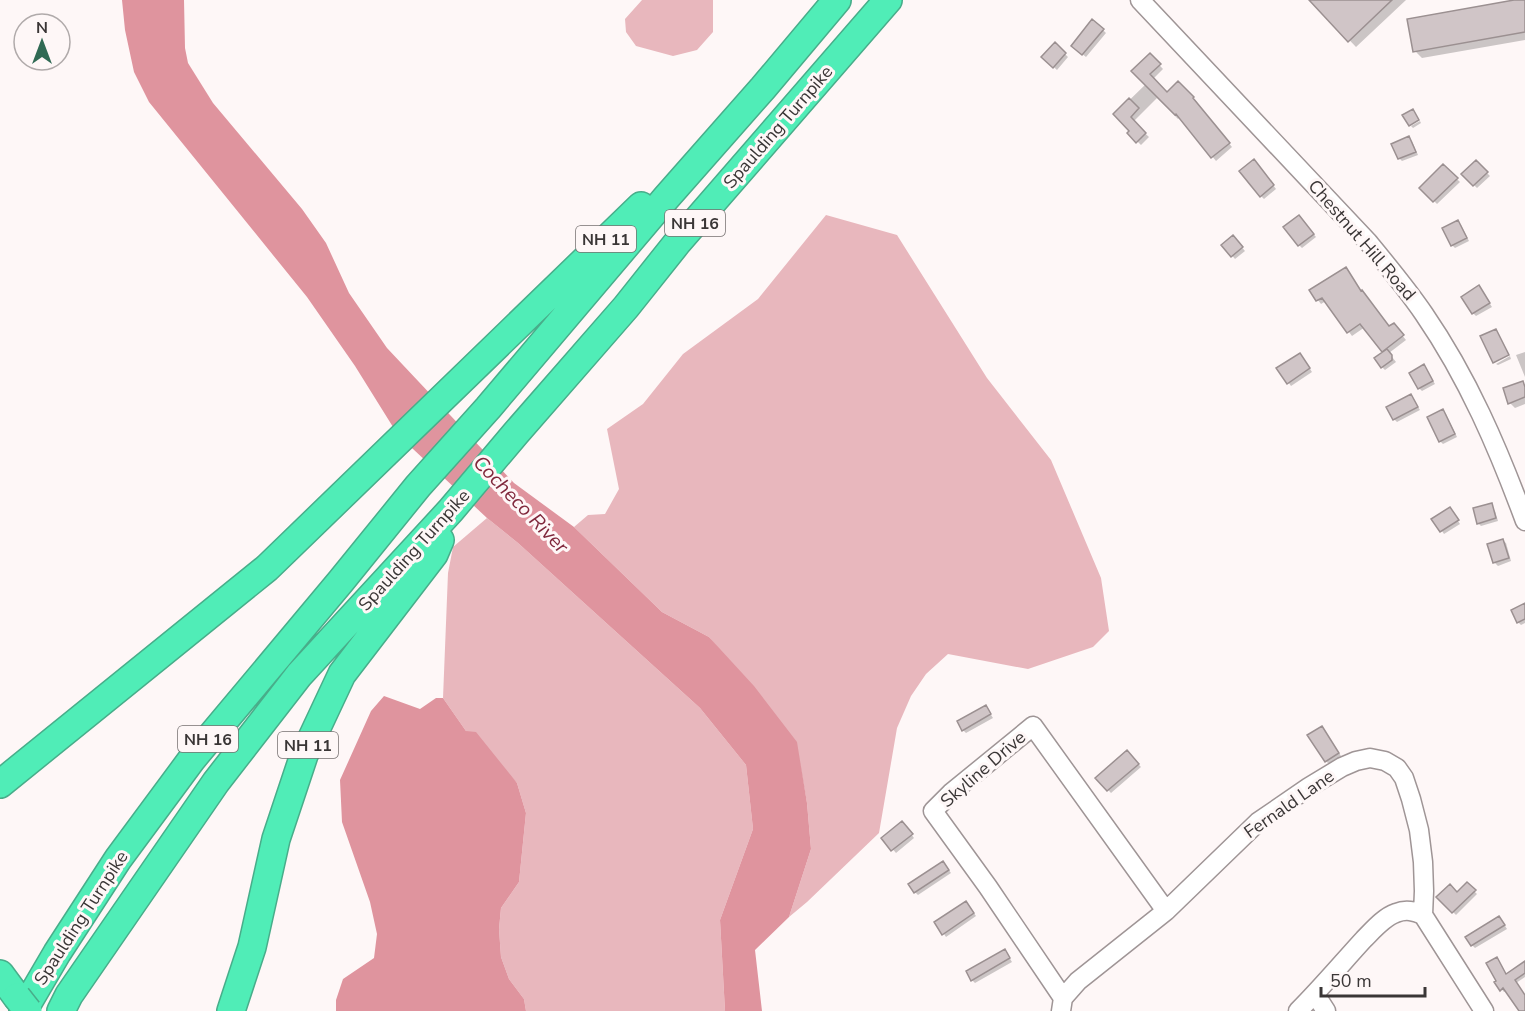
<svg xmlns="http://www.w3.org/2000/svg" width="1525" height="1011" viewBox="0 0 1525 1011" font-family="'Nunito Sans',sans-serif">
<rect width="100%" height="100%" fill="#fef7f7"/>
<path fill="#e8b7bd" d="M642 0H713V32L697 50 673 56 636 46 626 32 625 19Z
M826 215 897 235 987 378 1051 460 1101 578 1109 631 1093 647 1028 669 948 654 926 674 911 696 897 728 879 833 807 902 789 917 811 849 807 803 796 742 709 637 662 612 574 527 588 515 605 514 619 489 607 429 643 404 683 354 758 299Z
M487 518 518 543 700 708 746 765 753 829 720 920 725 1011H526L524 999 509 979 501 957 499 929 501 908 519 882 526 813 517 783 466 731 443 698 448 573 453 547Z"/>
<path fill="#df949e" d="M122 0H184L185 48 188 63 213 103 302 209 326 243 349 293 387 348 514 483 574 527 662 612 709 637 754 686 797 742 807 803 811 849 789 917 755 950 762 1011H725L720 920 753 829 746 765 700 708 518 543 487 518 398 435 355 366 307 297 149 102 134 72 125 30Z
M384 696 420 709 436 698H443L466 731 476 732 517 783 526 813 519 882 501 908 499 929 501 957 509 979 524 999 526 1011H336V1000L343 979 374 958 377 934 370 902 342 822 340 780 371 711Z"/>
<path fill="#0003" d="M1311 0H1406L1356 47Z
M1523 0H1525V40L1422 58 1415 51Z
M1103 30 1106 33 1086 57 1076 49Z
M1055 44 1068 57 1057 70 1043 57Z
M1150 55 1163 69 1153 79 1167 94 1178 83 1197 102 1196 103 1232 147 1216 161 1180 117 1178 119 1157 98 1133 122 1149 137 1141 145 1129 133 1132 131 1115 114 1146 84Z
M1420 121 1421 123 1413 128 1411 126Z
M1409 138 1412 141 1418 155 1402 161 1399 158Z
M1476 162 1490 176 1477 188 1463 174Z
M1257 164 1276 189 1264 199 1261 196Z
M1443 166 1460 182 1437 204 1421 188Z
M1302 220 1316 237 1302 248 1299 245Z
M1458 222 1461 225 1469 241 1455 248 1452 245Z
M1233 237 1245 251 1235 259 1224 246Z
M1479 287 1492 307 1476 316 1473 313Z
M1311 291 1362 292 1389 328 1397 329 1406 340 1389 353 1396 362 1385 370 1382 367 1385 352 1365 327 1352 336 1326 301 1321 304Z
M1525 352V377L1516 355Z
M1510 356 1511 359 1498 365 1496 364Z
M1303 358 1312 372 1291 386 1279 369Z
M1426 369 1435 384 1422 391 1419 388Z
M1522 383 1525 385V404L1515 408 1510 403Z
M1413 399 1420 410 1397 422 1394 419Z
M1443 411 1446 414 1457 437 1443 444 1440 441Z
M1492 508 1495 511 1498 521 1481 526 1478 523Z
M1452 512 1460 524 1444 534 1434 519Z
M1502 540 1506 543 1511 561 1498 566 1495 563 1489 545Z
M1525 605V623L1521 625 1518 622Z
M986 707 993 718 966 733 963 730Z
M1325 731 1341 756 1329 764 1326 761Z
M1127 752 1141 767 1111 793 1097 778Z
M905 826 914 838 896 853 883 838Z
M946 866 951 873 918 895 915 892 910 885Z
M1467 884 1477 894 1456 915 1438 897 1457 894Z
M969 906 976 916 946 937 944 934Z
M1502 921 1507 929 1475 948 1472 945Z
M1007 954 1012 962 975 983 972 980Z
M1497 958 1507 975 1525 962V977L1516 983 1525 996V1011H1520L1507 990 1504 992 1496 982Z"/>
<path fill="#d0c5c7" stroke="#9b9091" stroke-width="1.5" d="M1309 0H1392L1348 42Z
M1514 0H1525V32L1413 52 1407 19Z
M1092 19 1104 29 1082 55 1071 46Z
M1055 42 1066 53 1053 68 1041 57Z
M1150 53 1161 64 1150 74 1167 92 1178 81 1194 97 1193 98 1230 143 1211 158 1176 114 1175 115 1131 71Z
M1129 98 1139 108 1131 117 1146 133 1136 143 1127 133 1129 131 1113 114Z
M1413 109 1419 120 1409 126 1402 115Z
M1409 136 1416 152 1398 159 1391 144Z
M1254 159 1274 185 1260 197 1239 171Z
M1476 160 1488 172 1473 186 1461 174Z
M1443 164 1458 178 1433 202 1419 188Z
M1299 215 1314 234 1298 246 1283 227Z
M1458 220 1467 238 1451 246 1442 228Z
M1233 235 1243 247 1231 257 1221 245Z
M1346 267 1361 291 1362 290 1389 326 1394 323 1404 335 1382 352 1360 324 1347 333 1322 298 1316 301 1309 290Z
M1479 285 1490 303 1472 314 1461 297Z
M1496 329 1509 355 1493 363 1480 336Z
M1387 349 1392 355V360L1381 368 1374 358Z
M1300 353 1310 368 1287 384 1276 368Z
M1424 364 1433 381 1418 389 1409 373Z
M1523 381 1525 387V397L1508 404 1503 388Z
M1411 394 1418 407 1393 420 1386 407Z
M1443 409 1455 434 1439 442 1427 417Z
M1492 503 1496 518 1477 524 1473 508Z
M1450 507 1459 520 1440 532 1431 519Z
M1503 539 1509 558 1493 563 1487 544Z
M1525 603V619L1517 623 1511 610Z
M986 705 991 714 962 731 957 721Z
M1322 726 1339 753 1325 762 1307 735Z
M1127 750 1139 764 1107 791 1095 778Z
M902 821 913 834 891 851 881 838Z
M943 861 949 870 914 893 908 884Z
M1467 882 1476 890 1452 913 1436 897 1450 884 1457 892Z
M966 901 974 913 942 935 934 922Z
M1499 916 1505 925 1471 946 1465 937Z
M1005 949 1010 958 971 981 966 971Z
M1497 957 1506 974 1525 961V973L1515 980 1525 995V1011H1519L1503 988 1500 991 1494 982 1496 981 1486 963Z"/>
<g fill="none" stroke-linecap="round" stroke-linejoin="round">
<defs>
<path id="minor" d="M1140 0 1368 242C1387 265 1407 289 1424 314 1468 378 1498 448 1525 521
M1423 915 1484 1011
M1315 994 1326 1011
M1063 998 988 887 933 811 951 793 1033 726 1166 911
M1061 1011 1063 998 1078 981 1166 911 1258 822 1309 787 1342 767 1356 761 1370 758 1385 761 1397 768 1404 778 1411 799 1419 830 1423 862 1424 891 1423 915
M1298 1011C1321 988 1342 963 1364 939 1373 930 1384 917 1396 913 1406 909 1414 911 1423 915"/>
<path id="highway" d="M0 784 267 568 641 206
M0 974 17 997
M23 1011 57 953 118 859 192 759 341 581 418 486 488 408 666 198 763 88 837 0
M61 1011 69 995 216 782 299 675 451 510 516 433 626 307 677 243 888 0
M231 1011 252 947 276 839 304 755 342 674 434 554 440 540"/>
</defs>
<use href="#minor" stroke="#9f9596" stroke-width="21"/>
<use href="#highway" stroke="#48ad8a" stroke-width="30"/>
<use href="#minor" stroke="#fff" stroke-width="18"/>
<use href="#highway" stroke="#50edb7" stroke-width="27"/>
<defs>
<path id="highway-bridge" d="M17 997 28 1011"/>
</defs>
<use href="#highway-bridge" stroke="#48ad8a" stroke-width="30" stroke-linecap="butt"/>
<use href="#highway-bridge" stroke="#50edb7" stroke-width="27"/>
</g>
<g text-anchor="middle" stroke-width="6" stroke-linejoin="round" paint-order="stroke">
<g fill="#fef7f7" stroke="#757070" stroke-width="1.5">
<rect x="665" y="210" width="60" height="26" rx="4.5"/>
<rect x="576" y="226" width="60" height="26" rx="4.5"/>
<rect x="178" y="726" width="60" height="26" rx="4.5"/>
<rect x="278" y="732" width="60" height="26" rx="4.5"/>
</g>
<g font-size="16" font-weight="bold" fill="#3a3636">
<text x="695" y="229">NH 16</text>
<text x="606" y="245">NH 11</text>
<text x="208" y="745">NH 16</text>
<text x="308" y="751">NH 11</text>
</g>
<g font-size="18" fill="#3a3636" stroke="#fef7f7">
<text transform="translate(778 127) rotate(-49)" y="6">Spaulding Turnpike</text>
<text transform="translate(1362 240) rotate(49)" y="6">Chestnut Hill Road</text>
<text transform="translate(414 550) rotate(-48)" y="6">Spaulding Turnpike</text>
<text transform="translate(983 769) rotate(-41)" y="6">Skyline Drive</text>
<text transform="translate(1289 804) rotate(-35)" y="6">Fernald Lane</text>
<text transform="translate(81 918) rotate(-57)" y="6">Spaulding Turnpike</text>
</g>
<g font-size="20" font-style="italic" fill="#80283c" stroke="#fef7f7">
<text transform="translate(521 504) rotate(46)" y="7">Cocheco River</text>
</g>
</g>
<g transform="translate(42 42)"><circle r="28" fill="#fef7f7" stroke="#b0aaaa" stroke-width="1.5"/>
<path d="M0-4.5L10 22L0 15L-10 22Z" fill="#306a54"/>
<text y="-9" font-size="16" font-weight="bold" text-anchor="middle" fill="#3a3636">N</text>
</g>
<path d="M1321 987v9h104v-9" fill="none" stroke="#3a3636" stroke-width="3"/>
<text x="1330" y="987" font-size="18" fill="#3a3636" stroke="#fef7f7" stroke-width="4.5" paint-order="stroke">50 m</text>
</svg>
